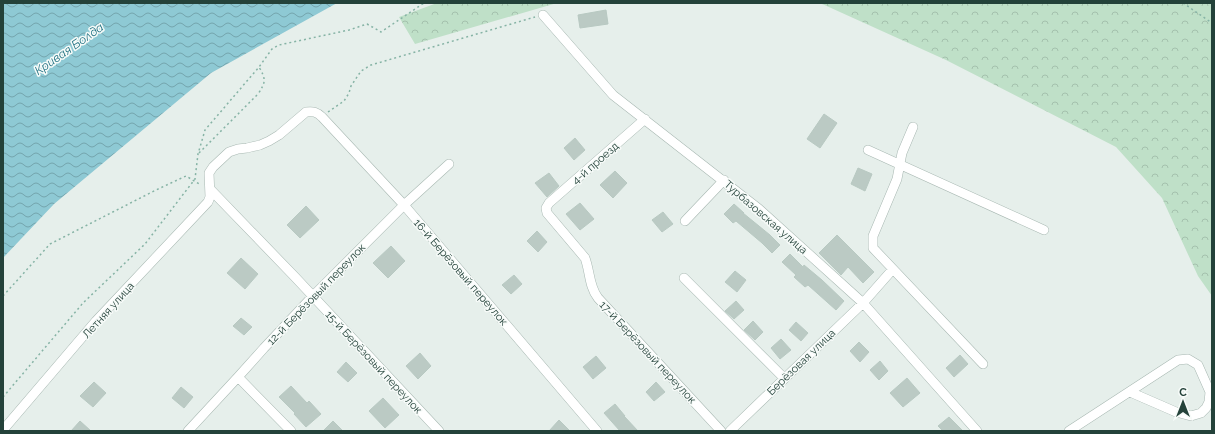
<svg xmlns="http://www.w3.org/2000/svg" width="1215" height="434" viewBox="0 0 1215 434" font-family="Raleway,sans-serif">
<defs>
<pattern id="forest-crowns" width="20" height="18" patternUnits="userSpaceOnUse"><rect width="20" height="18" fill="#bfe0c8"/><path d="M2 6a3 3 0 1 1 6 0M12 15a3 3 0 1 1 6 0" fill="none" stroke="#a4c1ad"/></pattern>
<pattern id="water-waves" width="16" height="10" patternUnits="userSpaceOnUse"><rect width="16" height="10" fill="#8ec9d4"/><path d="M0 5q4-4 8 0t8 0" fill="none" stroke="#74a5ad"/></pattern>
</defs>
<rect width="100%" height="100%" fill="#e6efeb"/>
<path fill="url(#forest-crowns)" d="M437 3H557L415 44 399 17Z
M820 3H1212V296L1198 276 1162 198 1116 147 946 60Z"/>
<path fill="url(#water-waves)" d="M3 3H337L211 73 54 204 3 258Z"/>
<path fill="#bbcac4" stroke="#b8c9c2" d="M606 10 608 24 580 28 578 15Z
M824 114 837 123 820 148 807 139Z
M575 138 585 150 574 160 564 148Z
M858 168 872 174 865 191 851 184Z
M615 171 627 183 613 198 600 185Z
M549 173 559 186 547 197 535 183Z
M580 203 594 219 580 230 566 214Z
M734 204 744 213H743L770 235 780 245 772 253 762 243 736 221 733 223 724 214Z
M306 206 319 220 300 238 287 225Z
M663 212 673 224 662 232 652 220Z
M537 231 547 242 538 252 527 241Z
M837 235 874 272 863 283 848 267 841 275 819 253Z
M391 246 405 261 388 278 373 263Z
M790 254 803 267 804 265 822 280 844 301 836 310 808 285 805 287 794 277 796 275 782 262Z
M241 258 258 274 245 289 227 273Z
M735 271 746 280 737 292 725 282Z
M514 275 522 284 511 294 502 285Z
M736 301 744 310 734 319 725 311Z
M241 318 252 327 244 335 233 326Z
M753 321 763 332 755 340 744 330Z
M796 322 808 333 801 341 789 330Z
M781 339 791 350 780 359 771 348Z
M859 342 869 352 860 362 850 351Z
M420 353 431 366 418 379 406 366Z
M960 355 968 364 954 377 946 368Z
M596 356 606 368 593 379 583 367Z
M880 361 888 371 879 380 870 370Z
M346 362 357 373 348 382 337 372Z
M907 378 920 393 903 407 890 393Z
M94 382 106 393 93 407 80 396Z
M656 382 665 392 654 401 646 392Z
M291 386 307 403 309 401 321 414 306 427 294 414 295 413 279 397Z
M181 387 193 397 184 408 172 398Z
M383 398 399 415 385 428 369 411Z
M615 404 625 416H624L638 431H620L604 413Z
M949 417 963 431H943L938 426Z
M559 420 570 431H549Z
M80 421 91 431H71Z
M333 421 343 431H323Z"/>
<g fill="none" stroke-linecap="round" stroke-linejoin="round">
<defs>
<path id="minor" d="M543 15 613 95 759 209 863 303 977 431
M645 119 549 203 546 208 547 213 585 258C590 271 589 287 598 298L721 431
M913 127 902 153 897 179 873 236V248L983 364
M868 150 1044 230
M210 189 295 277 439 431
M685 221 724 180
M684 278 784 378
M238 377 291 431
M3 430 96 321 208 202 210 197 209 173 213 167 229 152 238 149 247 148 260 145 269 141 279 135 306 112C313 111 317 112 322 117L404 205 597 431
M188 431 238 377 264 348 312 297 404 205 449 164
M730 431 863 303 893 269
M1069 431 1178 360 1188 359 1198 365 1210 392 1209 402 1206 408 1201 413 1191 416 1176 412 1130 392"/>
</defs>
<use href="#minor" stroke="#a8b8b2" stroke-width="10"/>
<path stroke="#86b3a5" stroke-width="1.5" stroke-dasharray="2 3" stroke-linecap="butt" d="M1183 3 1212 23
M328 112 344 101 349 93 351 86 361 71 371 65 535 17
M199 153 258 94C266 82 266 79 259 67
M3 296 50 244 156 190 186 176 201 185
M3 397 83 303 145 244 195 179 198 154 205 130 259 67 272 49 279 45 349 30 367 24 381 32 424 3"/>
<use href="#minor" stroke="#fff" stroke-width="9"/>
</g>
<g text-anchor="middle" stroke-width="3" stroke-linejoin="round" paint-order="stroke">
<g font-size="11" fill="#24423a" stroke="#f7fbf9">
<text transform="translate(595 163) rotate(-41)" y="4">4-й проезд</text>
<text transform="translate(766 217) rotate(41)" y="4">Турбазовская улица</text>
<text transform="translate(461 272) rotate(49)" y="4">16-й Берёзовый переулок</text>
<text transform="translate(316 294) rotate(-46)" y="4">12-й Берёзовый переулок</text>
<text transform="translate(108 310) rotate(-48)" y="4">Летняя улица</text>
<text transform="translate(648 352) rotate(47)" y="4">17-й Берёзовый переулок</text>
<text transform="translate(374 362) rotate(47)" y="4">15-й Берёзовый переулок</text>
<text transform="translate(801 362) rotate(-44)" y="4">Берёзовая улица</text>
</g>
<g font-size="12" font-style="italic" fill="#1c6f80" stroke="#f7fbf9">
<text transform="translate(69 49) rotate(-35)" y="4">Кривая Болда</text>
</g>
</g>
<rect width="1215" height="434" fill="none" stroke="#24423a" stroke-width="8"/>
<g transform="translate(1183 402)" stroke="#f7fbf9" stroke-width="3" paint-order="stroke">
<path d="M0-3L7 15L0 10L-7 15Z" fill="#24423a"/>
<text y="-6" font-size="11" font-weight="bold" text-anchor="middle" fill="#24423a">С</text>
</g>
</svg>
